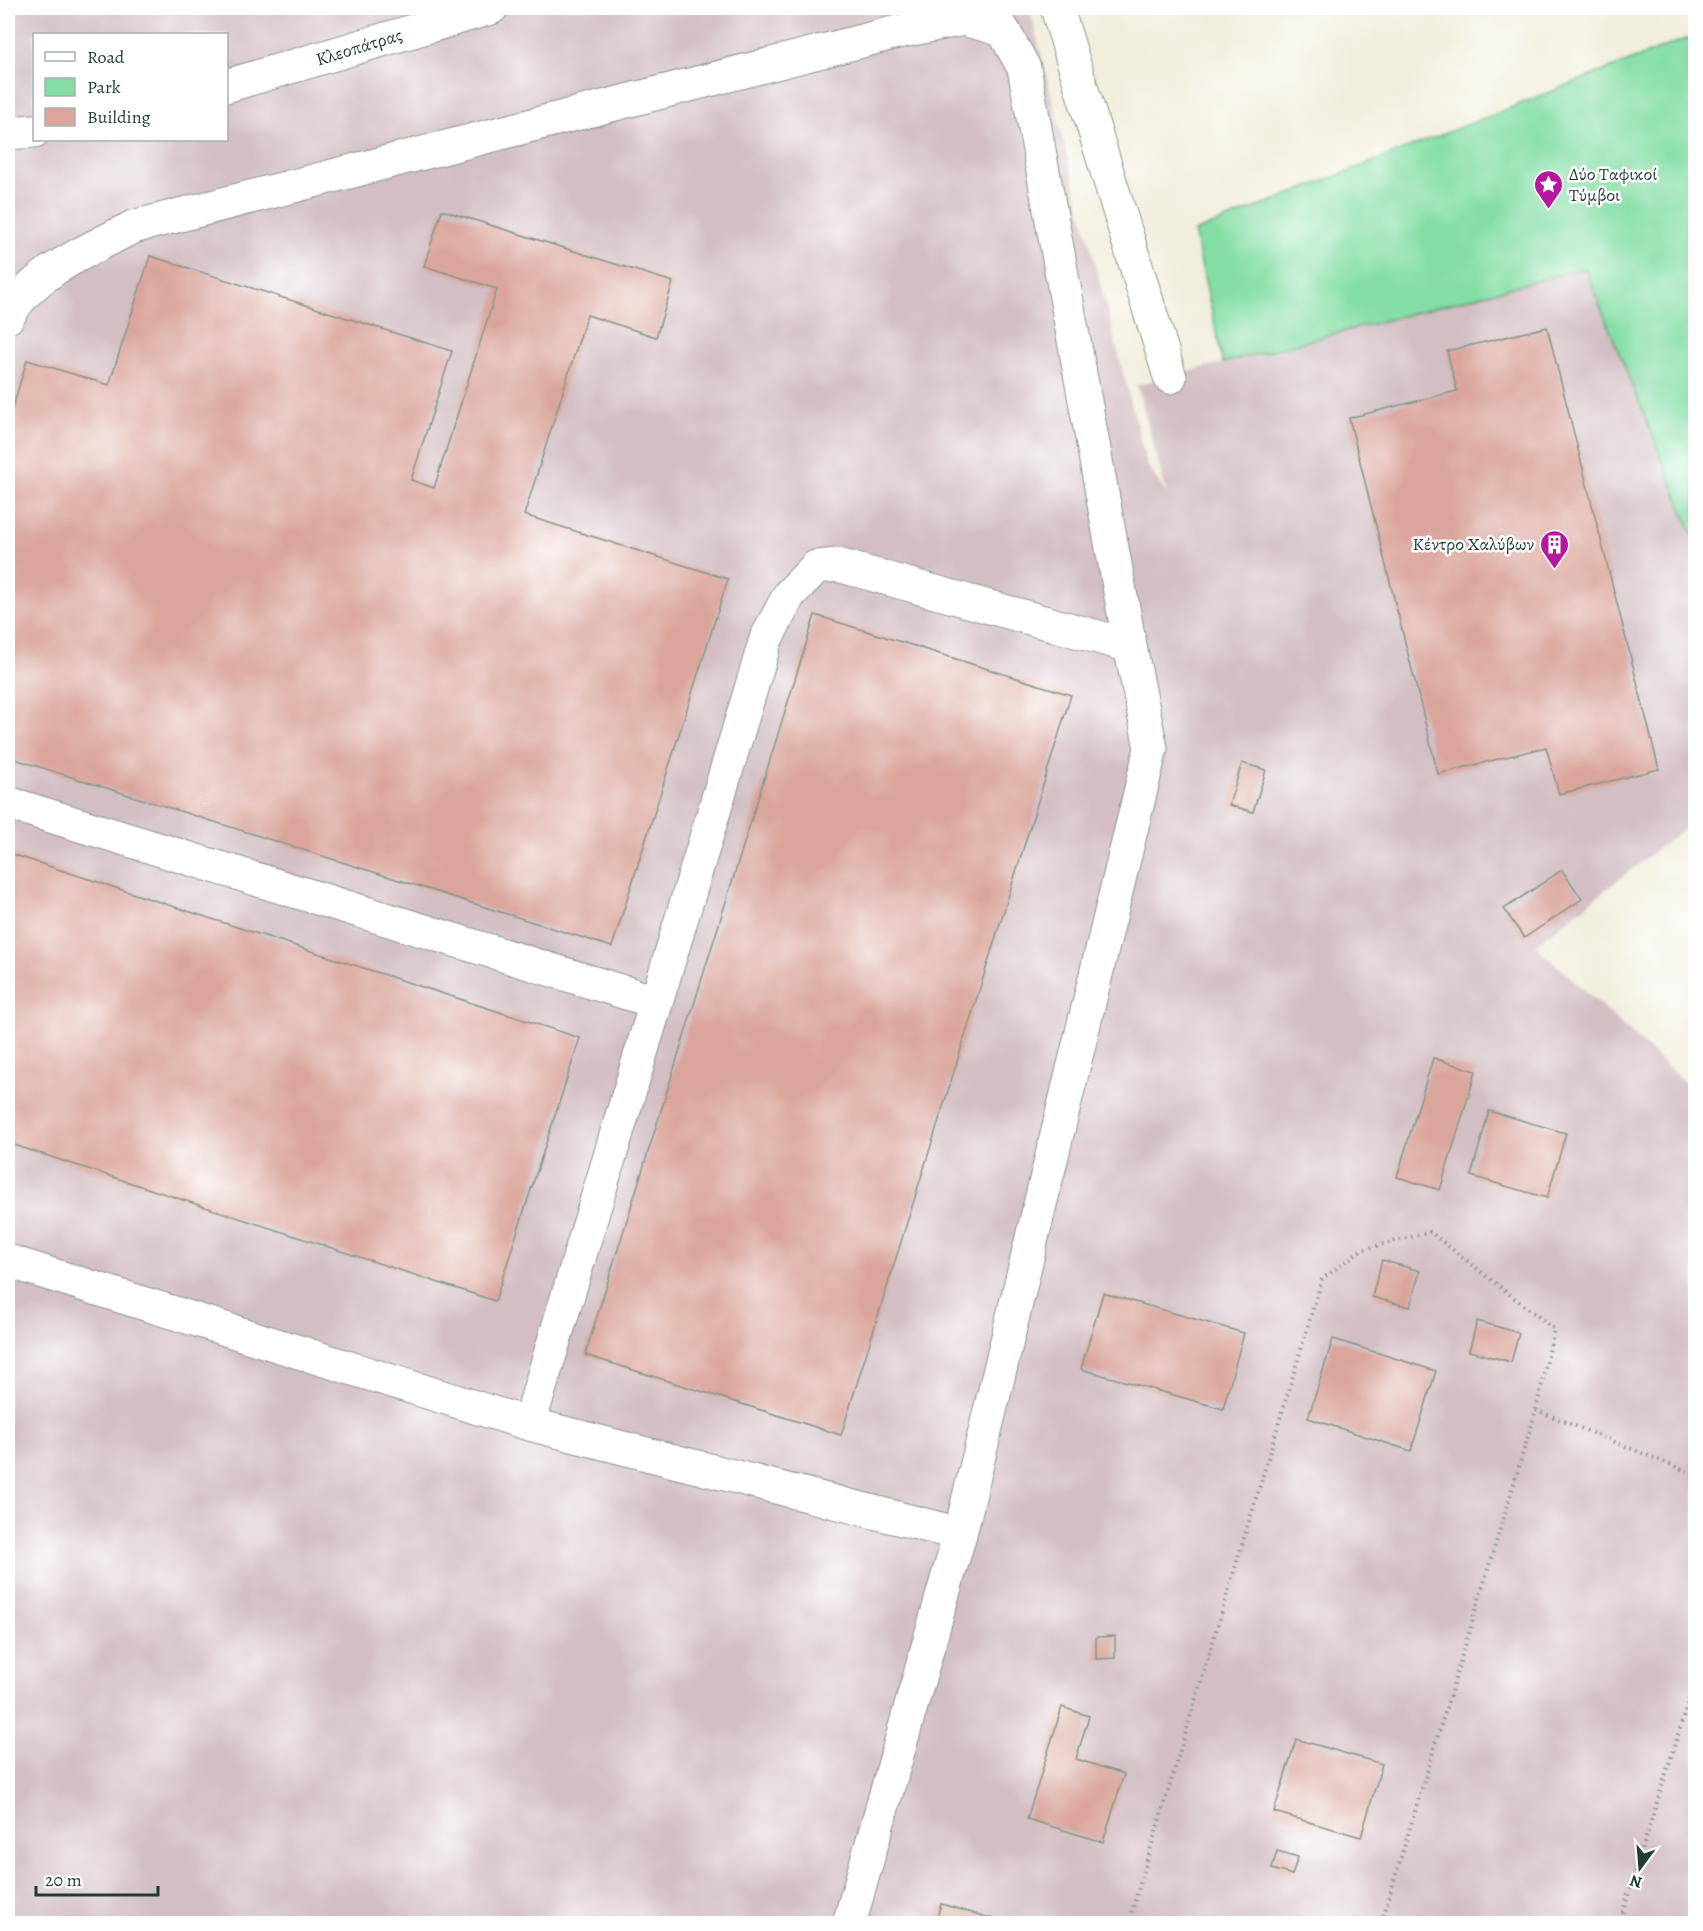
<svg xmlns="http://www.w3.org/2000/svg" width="1703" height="1931" viewBox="0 0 1703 1931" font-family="Alegreya,serif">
<rect width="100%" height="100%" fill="#fff"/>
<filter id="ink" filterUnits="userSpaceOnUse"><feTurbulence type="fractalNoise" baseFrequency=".0167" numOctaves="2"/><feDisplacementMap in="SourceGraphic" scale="12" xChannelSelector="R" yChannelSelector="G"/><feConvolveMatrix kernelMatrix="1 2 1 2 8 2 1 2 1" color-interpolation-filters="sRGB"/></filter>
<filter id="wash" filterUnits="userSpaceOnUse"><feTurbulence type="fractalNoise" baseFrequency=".008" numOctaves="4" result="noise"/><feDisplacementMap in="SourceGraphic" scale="24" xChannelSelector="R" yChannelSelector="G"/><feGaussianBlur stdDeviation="1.35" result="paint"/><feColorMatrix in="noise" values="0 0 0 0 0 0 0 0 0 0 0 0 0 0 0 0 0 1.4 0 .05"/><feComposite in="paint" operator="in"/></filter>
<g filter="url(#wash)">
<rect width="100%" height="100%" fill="#f1eedb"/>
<path fill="#d2bec3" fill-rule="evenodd" d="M8 8H1029L1147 465 1167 494 1137 385 1586 268 1695 541V820L1535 945 1695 1092V1923L8 1924ZM34 34H226V140H34Z"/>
<path fill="#84dea4" stroke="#528e6c" stroke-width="1.5" d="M1695 35V541L1585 268 1223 363 1194 232Z"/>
<g id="blocks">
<path fill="#daa69b" d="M442 210 673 282 656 337 587 315 524 515 728 579 612 947 8 757V423L27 360 109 385 150 256 452 351 411 480 434 488 497 289 424 266Z
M1547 327 1659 769 1559 794 1546 747 1438 774 1349 418 1457 391 1447 351Z
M815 615 1071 695 841 1435 585 1355Z
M1242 763 1266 770 1253 812 1229 805Z
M8 853 580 1038 495 1301 8 1143Z
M1562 870 1582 899 1524 938 1504 909Z
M1433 1058 1476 1071 1440 1190 1397 1177Z
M1489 1111 1566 1133 1547 1198 1471 1176Z
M1382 1260 1420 1271 1410 1307 1372 1297Z
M1103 1293 1244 1333 1223 1409 1081 1369Z
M1477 1321 1519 1333 1511 1362 1469 1351Z
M1333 1339 1436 1371 1411 1451 1308 1418Z
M1115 1636V1658L1096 1659V1637Z
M1062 1707 1089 1716 1076 1759 1124 1774 1103 1842 1027 1819Z
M1296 1739 1382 1764 1361 1837 1274 1812Z
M1277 1851 1298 1857 1292 1875 1272 1869Z
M941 1904 1008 1923 1007 1924H935Z"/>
</g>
</g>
<g filter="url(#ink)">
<use href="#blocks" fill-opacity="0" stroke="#889688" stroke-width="1.5"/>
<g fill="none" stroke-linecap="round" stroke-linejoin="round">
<defs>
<path id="minor" d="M1057 8 1170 377
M226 86 491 8
M8 133 34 131
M8 317C30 273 91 249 133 227L897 32 964 19 1003 30 1024 68 1130 646 838 565 816 567 789 595 766 639 529 1424
M8 803 656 1002
M8 1261 529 1424 960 1534
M849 1924 960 1534 1151 748 1130 646"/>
</defs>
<use href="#minor" stroke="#889688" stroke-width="35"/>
<path stroke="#889688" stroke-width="4" stroke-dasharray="1.5 4.5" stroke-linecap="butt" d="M1536 1410 1696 1475
M1128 1924 1322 1279 1361 1250 1430 1232 1554 1329 1536 1410 1381 1924
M1619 1924 1696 1677"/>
<use href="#minor" stroke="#fff" stroke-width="33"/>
</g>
</g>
<defs>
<symbol id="sight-pin" viewBox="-11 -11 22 30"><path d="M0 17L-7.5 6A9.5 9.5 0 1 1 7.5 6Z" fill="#b5179e" stroke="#fff"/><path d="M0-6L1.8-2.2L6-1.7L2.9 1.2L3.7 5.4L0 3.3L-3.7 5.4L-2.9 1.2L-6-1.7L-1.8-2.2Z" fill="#fff"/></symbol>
<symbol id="building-pin" viewBox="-11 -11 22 30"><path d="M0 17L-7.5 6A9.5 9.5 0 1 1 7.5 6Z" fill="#b5179e" stroke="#fff"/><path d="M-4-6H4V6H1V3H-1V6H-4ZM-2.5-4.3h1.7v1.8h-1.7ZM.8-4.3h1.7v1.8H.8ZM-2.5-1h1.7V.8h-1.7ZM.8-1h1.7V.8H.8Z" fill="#fff"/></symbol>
</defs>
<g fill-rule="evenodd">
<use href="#sight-pin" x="1532" y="168" width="33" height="45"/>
<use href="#building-pin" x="1538" y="528" width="33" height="45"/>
</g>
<g text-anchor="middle" stroke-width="5" stroke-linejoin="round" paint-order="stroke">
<g font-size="18" fill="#1f3d34" stroke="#fff">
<text transform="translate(359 47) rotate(-17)" y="6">Κλεοπάτρας</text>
</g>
<g font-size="18" fill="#1f3d34" stroke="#fff" text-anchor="start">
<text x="1569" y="180">Δύο Ταφικοί<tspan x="1569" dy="21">Τύμβοι</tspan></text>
<text x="1534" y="550" text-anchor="end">Κέντρο Χαλύβων</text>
</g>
</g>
<rect width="1703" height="1931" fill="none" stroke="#fff" stroke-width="30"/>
<rect x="33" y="33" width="195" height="108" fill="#ffffff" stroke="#a5b1ae" stroke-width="1.5"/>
<rect x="45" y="52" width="30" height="9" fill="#ffffff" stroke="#a5b1ae" stroke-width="1.5"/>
<text x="87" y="63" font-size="18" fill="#1f3d34">Road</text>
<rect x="45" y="78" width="30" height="18" fill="#84dea4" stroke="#a5b1ae" stroke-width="1.5"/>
<text x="87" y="93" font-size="18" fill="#1f3d34">Park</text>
<rect x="45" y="108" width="30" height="18" fill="#daa69b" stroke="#a5b1ae" stroke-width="1.5"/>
<text x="87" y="123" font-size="18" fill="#1f3d34">Building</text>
<g transform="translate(1640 1868) rotate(196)" stroke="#ffffff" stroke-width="4.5" paint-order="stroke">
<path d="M0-4.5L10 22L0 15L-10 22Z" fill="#1f3d34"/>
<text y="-9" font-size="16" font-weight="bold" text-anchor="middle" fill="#1f3d34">N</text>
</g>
<path d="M36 1886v9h122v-9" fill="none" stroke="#1f3d34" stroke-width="3"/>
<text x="45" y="1886" font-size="18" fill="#1f3d34" stroke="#ffffff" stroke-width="4.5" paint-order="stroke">20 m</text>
</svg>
